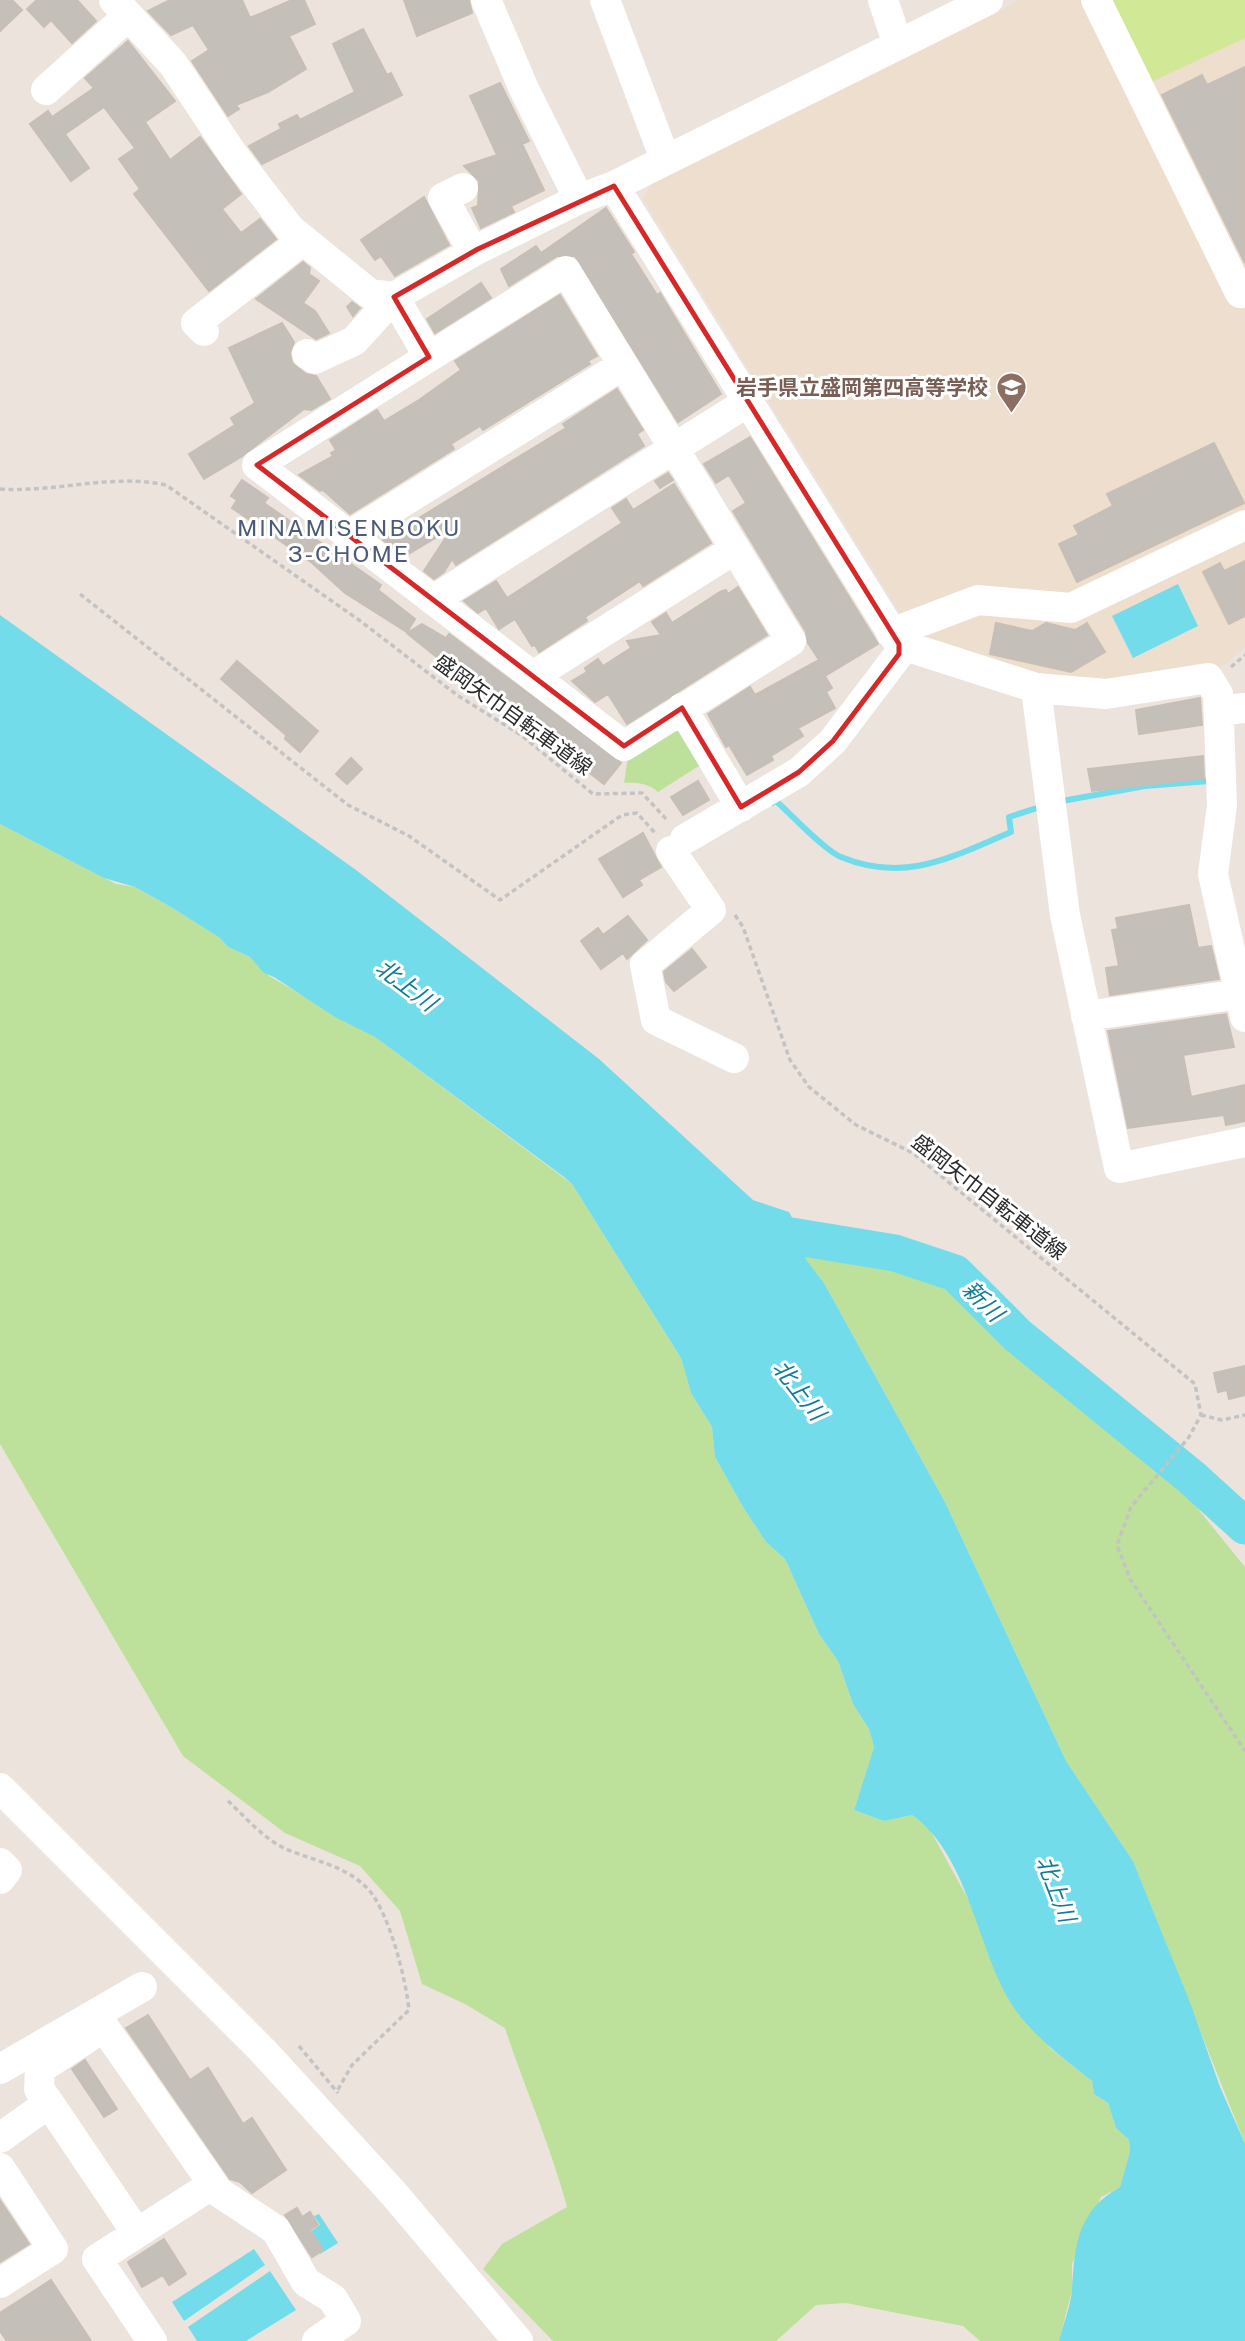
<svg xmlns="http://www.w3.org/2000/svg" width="1245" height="2341" viewBox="0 0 1245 2341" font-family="'Public Sans','Noto Sans JP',sans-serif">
<rect width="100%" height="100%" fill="#ece3dd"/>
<path fill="#eddecd" d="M1020 0H1245V647L1218 670 1089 687 1059 682 921 637 905 621 643 199 653 182Z"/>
<path fill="#bde19b" d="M682 727 705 762 658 792C649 783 635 782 624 783L628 756Z
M0 824 116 884 135 887 171 907 220 938 228 947 250 957 269 976 375 1037 572 1184 681 1358 691 1393 712 1427 715 1457 743 1507 766 1542 785 1559 819 1634 838 1661 853 1704 869 1729 874 1747 854 1810 884 1821 912 1815 929 1828 1050 2048 1092 2081 1094 2094 1108 2103 1116 2128 1129 2140 1130 2151 1120 2187 1101 2197 1072 2264V2290L1059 2341H980L963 2326 846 2303 816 2305 776 2341H553L483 2269 502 2244 567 2207C550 2144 525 2089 505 2028L465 2004 422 1984 400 1911 360 1866 285 1833 183 1756 0 1444Z
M809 1249 876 1263 943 1285 1190 1499 1245 1567V2144L1133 1861 1066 1761 945 1502 824 1283 805 1258Z"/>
<path fill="#d1e897" d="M1108 0H1245V38L1149 83Z"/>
<path fill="#73dceb" d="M1178 584 1198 626 1133 658 1112 616Z
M0 615 356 870 599 1059 753 1200 789 1212 809 1249 805 1258 824 1283 945 1502 1066 1761 1133 1861 1191 2005 1220 2087 1245 2144V2341H1059C1063 2324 1071 2306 1072 2288 1075 2245 1077 2211 1120 2187L1130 2151 1129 2140 1116 2128 1108 2103 1094 2094 1092 2081C1064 2059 1025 2030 1008 1998 976 1942 967 1854 912 1815L884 1821 854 1810 874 1747 869 1729 853 1704 838 1661 819 1634 785 1559 766 1542 743 1507 715 1457 712 1427 691 1393 681 1358 572 1184 564 1177 375 1037 335 1017 274 977 264 973 250 957 228 947 220 938 171 907 135 887 104 878 0 824Z
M319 2214 338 2243 320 2254 307 2234 320 2225 314 2216Z
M254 2249 265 2265 184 2321 172 2302Z
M270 2271 296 2310 246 2341H197L188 2327Z"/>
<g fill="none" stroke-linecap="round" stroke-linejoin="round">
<path stroke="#73dceb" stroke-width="6" d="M1062 801 1145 786 1209 781
M772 803 776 801C791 814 825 851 841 857 906 884 953 856 1011 832L1009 817 1040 807"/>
<path stroke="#73dceb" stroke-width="37" d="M755 1230 895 1253 955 1273 1017 1335 1191 1477 1245 1526"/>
</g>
<path fill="#c4bfb8" stroke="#c7bfb6" stroke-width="2" d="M0 0H12L22 10 0 31Z
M37 0H77L96 21 72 43 51 20 44 27 27 9Z
M170 0H242L250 18 292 0H304L315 24 289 36 306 69 268 92 236 105 239 109 228 116 192 61 209 50 193 25 171 35 148 11Z
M404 0H469L472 13 417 36Z
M363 29 387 75 391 73 402 95 262 164 249 146 281 129 279 124 297 115 300 120 355 92 333 44Z
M128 41 175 101 145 122 170 160 200 137 241 194 222 209 241 233 260 219 276 239 209 291 134 194 140 189 119 159 135 148 104 107 65 134 89 168 71 181 30 124 48 111 52 117 94 88 85 78Z
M1245 67V263L1162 95 1202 75 1207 85Z
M500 83 529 141 522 144 544 190 511 206 514 212 481 228 472 208 478 206 479 181 464 166 497 155 470 96Z
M424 197 449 245 395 276 381 256 375 260 361 240Z
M606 208 634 252 631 254 657 295 660 293 721 394 678 422 575 256H557L509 286 501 269 536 246 541 253Z
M303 262 310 268 309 274 319 281 303 303 315 311 329 333 316 339 256 299Z
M481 283 491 298 435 333 427 319Z
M560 295 597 356 588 361 590 364 483 430 480 426 451 444 454 449 350 514 323 490 320 491 299 475 333 456 331 453 336 450 330 440 377 410 384 421 419 400 461 370 455 361Z
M352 302 360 308 353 316 347 307Z
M282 323 294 342 290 353 292 363 306 374 316 376 330 399 311 410 304 409 241 457 204 479 189 454 235 425 231 418 255 403 229 348Z
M617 389 643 430 637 434 644 446 456 565 452 559 444 572 434 579 424 571 452 528 405 556 383 540 566 428 563 424Z
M750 437 878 644 825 676 832 688 826 692 835 708 798 728 803 736 771 756 773 760 747 775 729 745 726 747 708 714 750 687 755 695 819 660 808 643 806 632 733 511 746 503 729 475 716 483 704 464Z
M1214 443 1244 503 1077 582 1059 544 1079 535 1074 526 1113 506 1107 494Z
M668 473 673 480 660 488 655 481Z
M242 480 268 498 264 503 381 585 378 590 415 619 407 632 345 593 311 562 232 508 237 500 231 496Z
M674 484 711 543 643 586 640 581 585 617 587 621 539 652 535 645 532 646 515 619 499 629 486 608 478 613 464 601 496 581 507 598 622 523 612 508 626 499 633 510Z
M1245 561V616L1229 624 1203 572 1220 563 1224 571Z
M738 587 767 635 627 724 608 694 595 702 572 681 587 672 585 668 598 659 603 666 631 648 627 641 661 635 652 622 666 613 672 623 720 592 726 590 728 594Z
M996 623 1032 631 1046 623 1075 630 1087 623 1105 652 1071 672 990 654Z
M422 624 446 638 449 634 621 763 604 784 551 743 553 740 465 680 407 633Z
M237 661 318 731 300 752 285 739 286 735 221 679Z
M1200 698 1202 725 1139 734 1136 710Z
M1203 756 1204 778 1092 791 1088 769Z
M351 758 362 769 347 784 336 774Z
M698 781 709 800 683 815 671 797Z
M643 833 661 867 639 880 642 885 623 897 599 859Z
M1189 905 1198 948 1211 946 1219 979 1110 995 1106 968 1119 966 1112 930 1118 929 1116 918Z
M628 916 647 940 627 959 623 953 601 969 581 941 598 928 603 935Z
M692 949 706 967 674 991 666 982 664 972Z
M1226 1014 1234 1047 1183 1055 1191 1097 1245 1085V1121L1226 1125 1224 1115 1128 1128 1108 1031Z
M1245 1366V1395L1229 1399 1227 1390 1218 1392 1214 1373Z
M148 2015 190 2080 208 2068 243 2124 252 2118 286 2170 252 2193 240 2182 230 2179 126 2028Z
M85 2060 117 2109 104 2117 72 2069Z
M0 2200 29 2244 0 2262Z
M297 2208 302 2217 310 2212 318 2225 310 2230 323 2250 312 2257 285 2215Z
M164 2239 186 2274 169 2285 163 2275 142 2287 128 2262Z
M51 2280 91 2341H7L0 2331V2313Z"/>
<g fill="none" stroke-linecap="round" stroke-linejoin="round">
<path stroke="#c3c3c3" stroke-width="3.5" stroke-dasharray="5 3.5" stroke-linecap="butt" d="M0 489C55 493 112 473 166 485L359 620 457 695 521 735 593 794 642 793 668 821
M80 594 348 805 409 836 500 900 622 815 637 813 656 834
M1231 667 1245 655
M735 915 743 927 790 1060 809 1087 856 1125 913 1153 1195 1384 1201 1415 1189 1437 1131 1507 1117 1545 1130 1579 1245 1751
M1201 1415 1222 1420 1245 1415
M228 1801C245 1817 264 1839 286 1849 314 1861 345 1865 368 1889 389 1912 406 1979 409 2010L352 2065 337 2091
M299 2046 338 2093"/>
<path stroke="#fff" stroke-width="30" d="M114 0 173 64 234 156 290 229 370 294 394 297 478 249 579 199 614 186 988 0
M486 0 524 89 579 199
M605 0 665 159
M883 0 898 45
M1096 0 1240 293
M46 90 128 16
M614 186 899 644V654L833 741 799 772 685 839
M463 188 443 198 473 252
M566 271 791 641 624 746 257 465Z
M204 331 196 323 303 240
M307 354 315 359 354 341 394 297 429 357
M348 536 623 365
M433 600 746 403
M891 633 978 600 1071 608 1245 525
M899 644 1036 688 1065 915 1119 1168 1245 1142
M533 676 735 549
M1036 688 1106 694 1208 678 1218 694 1222 805 1213 874 1245 1017
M682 708 741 807
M1219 711 1245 708
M671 851 711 910 645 965 656 1020 734 1058
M1086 1016 1240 994
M0 1788 263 2051 394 2194 518 2341
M0 1863 7 1870 0 1879
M0 2069 142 1987
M49 2103 39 2089 40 2069 104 2027 213 2184 97 2259 152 2341
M0 2138 49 2103 136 2232
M0 2168 53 2249 0 2283
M213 2184 217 2191 276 2230 306 2282 333 2299 346 2321 317 2341"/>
</g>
<path fill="none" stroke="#d62828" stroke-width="5" stroke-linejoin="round" d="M614 186 899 644V654L833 741 799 772 741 807 682 708 624 746 257 465 429 357 394 297 478 249Z"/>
<defs>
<symbol id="school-pin" viewBox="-11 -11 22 30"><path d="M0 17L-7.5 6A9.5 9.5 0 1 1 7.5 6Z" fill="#8d6e63" stroke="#fff"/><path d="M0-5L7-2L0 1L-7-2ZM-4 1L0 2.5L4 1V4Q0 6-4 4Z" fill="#fff"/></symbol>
</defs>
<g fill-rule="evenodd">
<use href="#school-pin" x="994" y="370" width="35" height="47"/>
</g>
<g text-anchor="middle" stroke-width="6" stroke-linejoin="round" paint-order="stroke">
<g font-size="21" font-weight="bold" fill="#785e54" stroke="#fff" text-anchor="end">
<text x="988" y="395">岩手県立盛岡第四高等学校</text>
</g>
<g font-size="21" fill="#2a2a2a" stroke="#fff">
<text transform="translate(513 715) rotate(36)" y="7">盛岡矢巾自転車道線</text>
<text transform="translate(989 1197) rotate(38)" y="7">盛岡矢巾自転車道線</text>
</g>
<g font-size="23" letter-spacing="2" fill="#4c5b7a" stroke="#fff">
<text x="349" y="536">MINAMISENBOKU<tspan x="349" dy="26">3-CHOME</tspan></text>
</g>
<g font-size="23" font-style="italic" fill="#117c98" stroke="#fff">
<text transform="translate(406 985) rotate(37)" y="8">北上川</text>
<text transform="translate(983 1301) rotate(45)" y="8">新川</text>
<text transform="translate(799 1390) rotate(52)" y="8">北上川</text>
<text transform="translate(1056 1889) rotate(69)" y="8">北上川</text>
</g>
</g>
</svg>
